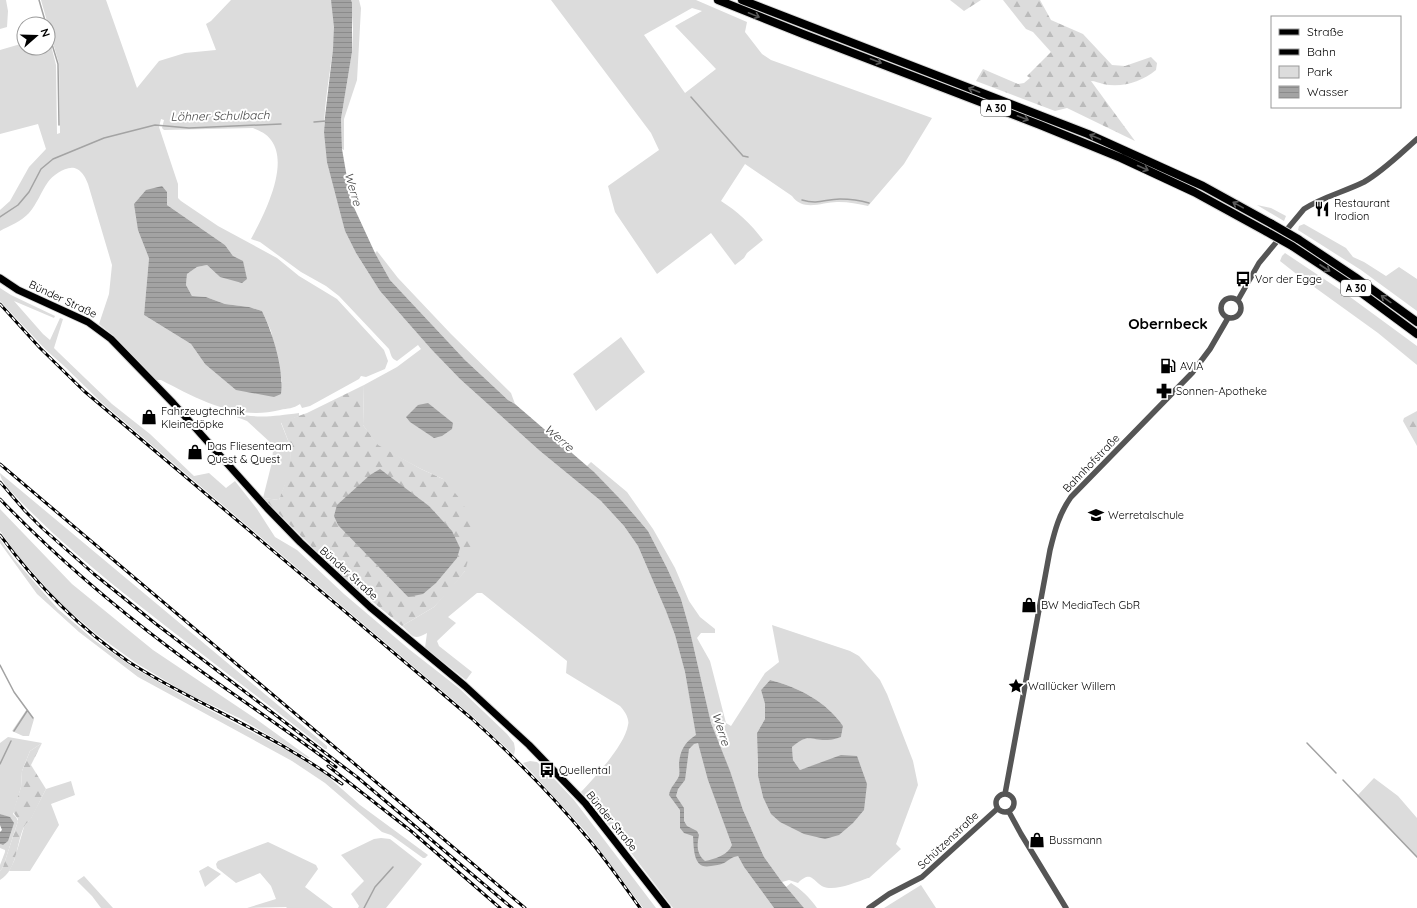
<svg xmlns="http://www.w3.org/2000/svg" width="1417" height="908" viewBox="0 0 1417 908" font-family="Quicksand,sans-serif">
<defs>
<pattern id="forest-firs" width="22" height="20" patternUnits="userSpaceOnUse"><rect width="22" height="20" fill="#dcdcdc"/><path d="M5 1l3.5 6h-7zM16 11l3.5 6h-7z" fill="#bbb"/></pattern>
<pattern id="water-rules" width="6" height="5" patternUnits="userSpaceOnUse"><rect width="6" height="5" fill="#a3a3a3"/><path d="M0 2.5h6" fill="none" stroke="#8b8b8b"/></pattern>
</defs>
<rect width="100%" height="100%" fill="#fff"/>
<path fill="#dcdcdc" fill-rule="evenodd" d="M0 0H6L8 11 7 27 0 29Z
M41 0H106L137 88 159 61 185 53 216 50 206 24 211 21 231 0H331C339 22 333 48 330 70 327 91 324 112 324 132L345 231 356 253 380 291 432 350 460 379 540 451 601 501 624 526 638 546 666 611 675 635 685 672 698 743 738 856 744 867 774 908H673L619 837 581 792C595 777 625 745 628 725 630 719 624 710 620 706L566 673 567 661 482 593H477L448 617 456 623 437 641 439 646 472 672 466 680 425 648 427 633C413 641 413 636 402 626L434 607 465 571 443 479 421 469 378 446 363 425 364 385 397 367 421 349 418 345 397 361C391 359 391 354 389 349L339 296 326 286 301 272 260 242 251 239C264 215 290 165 271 140 266 133 260 131 253 128L164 130 162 128 164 120 161 119 159 127 178 184V198L181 201 218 226 277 258 299 276 337 299 384 350 388 361 385 369 366 377 361 376 359 379 310 406 302 408 300 404C293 409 288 408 280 410 236 421 198 399 161 380H156L114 336 99 324 109 294 112 265 88 184C86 179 83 172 77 169 68 164 53 175 48 182 41 192 37 204 29 213 22 221 9 226 0 231V210L10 201 29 167 46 149 38 124 0 134V50L24 43V48H48L49 37 56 65 57 134 60 133 59 64ZM167 192V205L225 245 233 256 220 277 207 265 197 267 187 274 186 285 192 296 206 297 225 304 249 307 262 311 271 331 282 382 205 364 191 344 144 315 149 258Z
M351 0H359L361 8 357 80 344 119V150L342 149 341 119 352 52 353 30Z
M551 0H696L747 22 745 32 762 54 771 60 932 118 904 164 868 206C858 204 849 202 839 202 824 201 804 213 792 196L745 164 721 201C737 211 751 224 763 240L747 253 744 258 735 265 711 233 657 274 615 212 608 186 659 150 651 133ZM692 8 702 11 675 26 716 69 685 93 644 35Z
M1257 205 1271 208 1286 216 1284 221Z
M1304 224 1346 248 1353 257 1364 262 1386 276 1399 267 1417 279V311L1361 270 1298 230 1299 226Z
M377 251 398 278 451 334 511 393 515 404 508 400 465 360 390 280 375 253Z
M1285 253 1342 291 1417 346V365L1378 333 1299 276 1280 261 1282 256Z
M0 288 11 295 55 316 54 318 14 301 43 334 50 340 60 318 63 319 54 348 59 353 112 404 150 434 194 476 209 473 226 488 235 481 257 509 275 537 297 550 344 594 410 650 460 689 507 734 514 743 515 749 514 755 472 716 101 402 63 365 46 350 0 301Z
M621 337 645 372 596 411 573 374Z
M234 413C258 419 275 416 299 413V416L281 423 291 448 290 472 279 500 263 498 272 462 273 450 271 443 247 421 234 416Z
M591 462 627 492 653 529 661 543 675 568 689 601 700 617 715 629V633H701L697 638 710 661 726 723 731 726 765 673 779 662 772 625 850 651 859 656 880 680 887 694 913 761 918 785 896 844 901 849 869 878H868C857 882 840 889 829 888 813 887 814 867 798 883L789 880 782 882 764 857 743 810 730 772 711 723 689 627 681 599 667 568 648 531 623 502 587 466ZM770 680C798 687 827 702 843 726L841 737 828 740 813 737 800 740 792 747 793 760 800 770 815 765 763 797 758 776 757 758V733L765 719V704L761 690Z
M0 473 327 746V749H325C264 701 201 654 140 606 98 573 58 540 21 502 15 495 0 482 0 473Z
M0 509 72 584 153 650 256 719 310 758H308L239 718 186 693 136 663 96 634 61 604 18 556 0 531Z
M0 539 14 559 58 609 94 640 134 668 183 696 288 751 325 774 360 805 428 855 425 858H423L391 835 382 832 325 783 292 761 138 677 79 632 37 594 0 543Z
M27 709 34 719 29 736H23L12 731Z
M8 737 42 743 30 751 22 771 21 787 13 814 16 817 18 821 3 867 0 871V865L5 852V850L0 848V844L3 845 6 816 0 814V743Z
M530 761 537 762 545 769 574 800 656 908H643L587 833 523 763Z
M1374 778 1398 796 1417 818V858L1357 796Z
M71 781 75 795 51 804 59 825 30 871H9L14 861 24 827 31 818 46 789Z
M381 838 390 839 422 864 386 908H358L359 906 351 894 364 881 341 855 374 839Z
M268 842 316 865 318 869 305 887 333 908H287L286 907 247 908 276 899 271 886 260 873 236 883 217 868 216 864 218 861Z
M208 866 221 874 205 887 199 871Z
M84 876 113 908H101L92 896 77 881Z
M791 883C801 889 810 898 817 908H804L786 887Z
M921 885 936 908H884Z"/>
<path fill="url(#forest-firs)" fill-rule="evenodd" d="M950 0H981L964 11Z
M1003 0H1040L1051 20 1083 34 1112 65 1125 66 1151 57 1157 63 1156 70C1141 82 1122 88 1103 84 1099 83 1095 81 1091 81L1135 141 1067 108 1055 111 976 81 983 69 1018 84 1024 83 1030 78 1027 76 1051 52 1033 32 1026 29Z
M364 385 363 425 378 445 421 469 443 479 461 500 472 522 474 539 465 571 449 591 434 607 402 626 339 574 263 498 279 500 289 472 291 448 281 422 307 413ZM452 531 408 597 375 563Z
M1417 411V446L1403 421 1404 418Z
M42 743 31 765 46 789C41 798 37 808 32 817 30 821 26 823 24 827 16 843 18 869 0 880V871L3 867 18 821V819L13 812 21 787 22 771 30 751Z"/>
<path fill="url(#water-rules)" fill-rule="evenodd" d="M331 0H351L352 3V52L341 119 342 149 351 201 375 253 390 280 465 360 508 400 515 404 594 472 623 502 648 531 667 568 681 599 689 627 711 723 730 771 743 810 764 857 782 882 804 908H774L744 867 738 856C732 857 729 860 724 863 720 865 715 865 711 866 693 870 694 849 693 836L684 833 680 828V810L669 795C670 787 676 783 679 776 680 772 679 767 679 764 680 750 685 742 696 735L685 672 675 635 666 611 638 546 624 526 601 501 540 451 460 379 432 350 380 291 356 253 345 231 327 162 324 132 325 117 333 49 334 27ZM698 743 708 780 732 845C728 855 715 859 705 861 696 854 697 844 699 835L697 831 687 826 684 821V808L676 796 678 789 685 780 689 749 694 744Z
M162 186 167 192V205L225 245 233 256 243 261 247 279 242 283 220 277 207 265 197 267 187 274 186 285 192 296 206 297 225 304 249 307 262 311C273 334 284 369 281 394L274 397 236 390 205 364 191 344 144 315 149 258 138 230 134 204 146 190Z
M428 403 453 423 452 429 442 436 434 438 410 422 406 417 418 405Z
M380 469 429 506 452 531 460 548 457 558 436 583 423 594 408 597 338 525 334 516 337 505 370 475Z
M770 680C798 687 827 702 843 726L841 737C837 738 832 740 828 740 811 741 809 732 792 747L793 760 800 770 841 755 857 756 867 784 864 810 853 823 839 835 825 839 804 834 780 822 771 814 763 797 758 776 757 733 765 719V704L761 690Z
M0 814 10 817 14 823 8 841 3 845 0 844V832L2 830 0 825Z"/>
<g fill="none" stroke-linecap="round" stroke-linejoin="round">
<path stroke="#a3a3a3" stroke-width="1.5" d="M39 0 46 24
M48 31 58 64 59 125
M691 97 743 156 748 157
M314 122 326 121
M802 200C819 205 825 199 840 199 850 199 859 200 869 203
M0 217 18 205 29 192 41 169 53 159 104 138 155 125 189 128 281 124
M0 665 14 692 33 718
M14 731 27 711
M1307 743 1336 773
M0 764 11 741
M1343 780 1417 857
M364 908 375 887 393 867"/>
<defs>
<path id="major" d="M0 278 18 290 88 322 111 339 173 403 267 508 300 542 370 607 465 686 529 745 585 803 667 908"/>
<path id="highway" d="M718 0 803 34 1040 125 1121 158 1194 192 1267 232
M742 0 1088 134 1203 186 1272 224
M1298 239 1355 277 1417 322
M1292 246 1348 283 1417 334"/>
</defs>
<use href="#major" stroke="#dbdbdb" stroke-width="9"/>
<use href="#highway" stroke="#dbdbdb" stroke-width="10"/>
<path stroke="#555" stroke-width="5.5" d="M1221 308a10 10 0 1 1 20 0a10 10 0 1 1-20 0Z
M1238 300 1259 263 1304 209C1322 197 1344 192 1364 182 1383 171 1400 154 1417 139
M996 803a9 9 0 1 1 18 0a9 9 0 1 1-18 0Z
M1005 794 1050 550C1055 530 1059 514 1071 497L1192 373 1210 349 1228 318
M1009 812 1021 834 1066 908
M869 908 889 894 922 877 997 809"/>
<use href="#major" stroke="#000" stroke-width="7"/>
<use href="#highway" stroke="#000" stroke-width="8"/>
<defs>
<path id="rail" d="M0 304 40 348 84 391 471 718C512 755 550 793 585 835 605 858 622 883 640 908
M0 464 525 908
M0 482 25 511 42 528 94 574 156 624 357 777 512 908
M0 499C53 554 110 603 171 649 225 690 282 726 336 767
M0 535C36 584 78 627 129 662 169 688 212 707 254 730 285 746 314 764 342 784
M328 766 411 831 500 908"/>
</defs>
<use href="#rail" stroke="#000" stroke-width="3"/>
<use href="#rail" stroke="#fff" stroke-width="1.5" stroke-dasharray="4.5" stroke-linecap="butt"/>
<defs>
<path id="highway-bridge" d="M1272 224 1298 239
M1267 232 1292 246"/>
</defs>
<use href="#highway-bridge" stroke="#dbdbdb" stroke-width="10" stroke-linecap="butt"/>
<use href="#highway-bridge" stroke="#000" stroke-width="8"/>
</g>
<defs><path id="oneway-shaft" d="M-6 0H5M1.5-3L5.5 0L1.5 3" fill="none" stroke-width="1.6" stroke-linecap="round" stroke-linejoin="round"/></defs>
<g stroke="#595959">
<use href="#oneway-shaft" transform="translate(754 15) rotate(22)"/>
<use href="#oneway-shaft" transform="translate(876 61) rotate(21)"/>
<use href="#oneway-shaft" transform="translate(974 90) rotate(-159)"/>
<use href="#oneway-shaft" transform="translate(1023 118) rotate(21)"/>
<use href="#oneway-shaft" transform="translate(1095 137) rotate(-157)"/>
<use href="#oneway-shaft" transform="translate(1143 168) rotate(24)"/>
<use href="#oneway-shaft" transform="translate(1238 205) rotate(-151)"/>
<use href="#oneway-shaft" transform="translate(1325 268) rotate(33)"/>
<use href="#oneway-shaft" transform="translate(1386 299) rotate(-144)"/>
</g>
<defs>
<symbol id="restaurant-bare" viewBox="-9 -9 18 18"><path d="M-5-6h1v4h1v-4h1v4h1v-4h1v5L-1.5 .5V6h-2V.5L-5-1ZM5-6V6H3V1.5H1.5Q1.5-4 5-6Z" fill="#000" stroke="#fff" stroke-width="2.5" paint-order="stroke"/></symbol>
<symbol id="bus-bare" viewBox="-9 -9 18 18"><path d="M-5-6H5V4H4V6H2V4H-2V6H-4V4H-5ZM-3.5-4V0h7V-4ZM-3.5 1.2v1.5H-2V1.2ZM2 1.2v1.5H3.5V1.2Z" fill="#000" stroke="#fff" stroke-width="2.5" paint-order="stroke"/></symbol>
<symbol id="fuel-bare" viewBox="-9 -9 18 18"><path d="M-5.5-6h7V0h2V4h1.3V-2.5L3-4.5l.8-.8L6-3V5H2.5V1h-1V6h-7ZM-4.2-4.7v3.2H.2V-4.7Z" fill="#000" stroke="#fff" stroke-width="2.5" paint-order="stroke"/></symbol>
<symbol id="pharmacy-bare" viewBox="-9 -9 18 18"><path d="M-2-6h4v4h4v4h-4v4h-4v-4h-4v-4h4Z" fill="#000" stroke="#fff" stroke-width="2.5" paint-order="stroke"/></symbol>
<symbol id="shop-bare" viewBox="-9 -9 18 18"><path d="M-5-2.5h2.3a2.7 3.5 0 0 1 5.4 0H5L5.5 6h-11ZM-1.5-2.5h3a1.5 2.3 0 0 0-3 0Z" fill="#000" stroke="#fff" stroke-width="2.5" paint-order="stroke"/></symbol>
<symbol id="school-bare" viewBox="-9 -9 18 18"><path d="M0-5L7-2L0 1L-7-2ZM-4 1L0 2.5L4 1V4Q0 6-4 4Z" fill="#000" stroke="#fff" stroke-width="2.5" paint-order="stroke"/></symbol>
<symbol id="sight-bare" viewBox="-9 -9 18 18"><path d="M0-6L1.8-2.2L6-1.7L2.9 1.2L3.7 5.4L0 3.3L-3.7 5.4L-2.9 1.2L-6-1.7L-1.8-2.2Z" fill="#000" stroke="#fff" stroke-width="2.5" paint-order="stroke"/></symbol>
</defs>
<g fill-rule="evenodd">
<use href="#restaurant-bare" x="1311" y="198" width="22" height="22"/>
<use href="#bus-bare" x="1232" y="268" width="22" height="22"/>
<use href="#fuel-bare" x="1157" y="355" width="22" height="22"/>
<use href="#pharmacy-bare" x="1153" y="380" width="22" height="22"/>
<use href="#shop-bare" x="138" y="406" width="22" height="22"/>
<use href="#shop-bare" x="184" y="441" width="22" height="22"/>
<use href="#school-bare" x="1085" y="504" width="22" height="22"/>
<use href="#shop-bare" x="1018" y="594" width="22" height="22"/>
<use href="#sight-bare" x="1005" y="675" width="22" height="22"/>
<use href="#bus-bare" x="536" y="759" width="22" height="22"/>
<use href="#shop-bare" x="1026" y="829" width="22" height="22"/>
</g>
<g text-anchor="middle" stroke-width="4" stroke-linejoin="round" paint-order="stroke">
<g fill="#fff" stroke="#4c4c4c" stroke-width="1">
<rect x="981" y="100" width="30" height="16" rx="3"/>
<rect x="1341" y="280" width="30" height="16" rx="3"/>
</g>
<g font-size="10" font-weight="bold" fill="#000">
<text x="996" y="112">A 30</text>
<text x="1356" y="292">A 30</text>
</g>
<g font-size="11" fill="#000" stroke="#fff" text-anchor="start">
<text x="1334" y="207">Restaurant<tspan x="1334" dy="13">Irodion</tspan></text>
<text x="1255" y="283">Vor der Egge</text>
<text x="1180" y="370">AVIA</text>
<text x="1176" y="395">Sonnen-Apotheke</text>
<text x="161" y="415">Fahrzeugtechnik<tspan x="161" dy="13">Kleinedöpke</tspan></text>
<text x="207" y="450">Das Fliesenteam<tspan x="207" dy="13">Quest &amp; Quest</tspan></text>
<text x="1108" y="519">Werretalschule</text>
<text x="1041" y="609">BW MediaTech GbR</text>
<text x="1028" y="690">Wallücker Willem</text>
<text x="559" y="774">Quellental</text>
<text x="1049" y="844">Bussmann</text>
</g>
<g font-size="11" fill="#000" stroke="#fff">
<text transform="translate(63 299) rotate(25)" y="4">Bünder Straße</text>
<text transform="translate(1091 463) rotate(-46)" y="4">Bahnhofstraße</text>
<text transform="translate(349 573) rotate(42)" y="4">Bünder Straße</text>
<text transform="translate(612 821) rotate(51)" y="4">Bünder Straße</text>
<text transform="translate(948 840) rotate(-43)" y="4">Schützenstraße</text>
</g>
<g font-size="12" font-style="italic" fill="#444" stroke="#fff">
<text transform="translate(220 116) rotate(-1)" y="4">Löhner Schulbach</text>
<text transform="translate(353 189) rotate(74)" y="4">Werre</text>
<text transform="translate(559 438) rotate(41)" y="4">Werre</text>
<text transform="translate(721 729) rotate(72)" y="4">Werre</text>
</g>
<g font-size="15" font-weight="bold" fill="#000" stroke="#fff">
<text x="1168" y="329">Obernbeck</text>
</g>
</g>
<rect x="1271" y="16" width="130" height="92" fill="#ffffff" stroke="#999999"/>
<rect x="1279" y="29" width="20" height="6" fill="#000000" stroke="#999999"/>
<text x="1307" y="36" font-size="12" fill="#000000">Straße</text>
<rect x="1279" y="49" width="20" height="6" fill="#000000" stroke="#999999"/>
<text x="1307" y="56" font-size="12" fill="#000000">Bahn</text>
<rect x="1279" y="66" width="20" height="12" fill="#dcdcdc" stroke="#999999"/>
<text x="1307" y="76" font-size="12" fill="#000000">Park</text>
<rect x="1279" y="86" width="20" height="12" fill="url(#water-rules)" stroke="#999999"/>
<text x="1307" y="96" font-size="12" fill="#000000">Wasser</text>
<g transform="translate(36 36) rotate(70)"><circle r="19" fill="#ffffff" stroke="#999999"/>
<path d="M0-3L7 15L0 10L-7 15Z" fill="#000000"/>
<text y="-6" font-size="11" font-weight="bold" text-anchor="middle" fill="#000000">N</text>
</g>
</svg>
